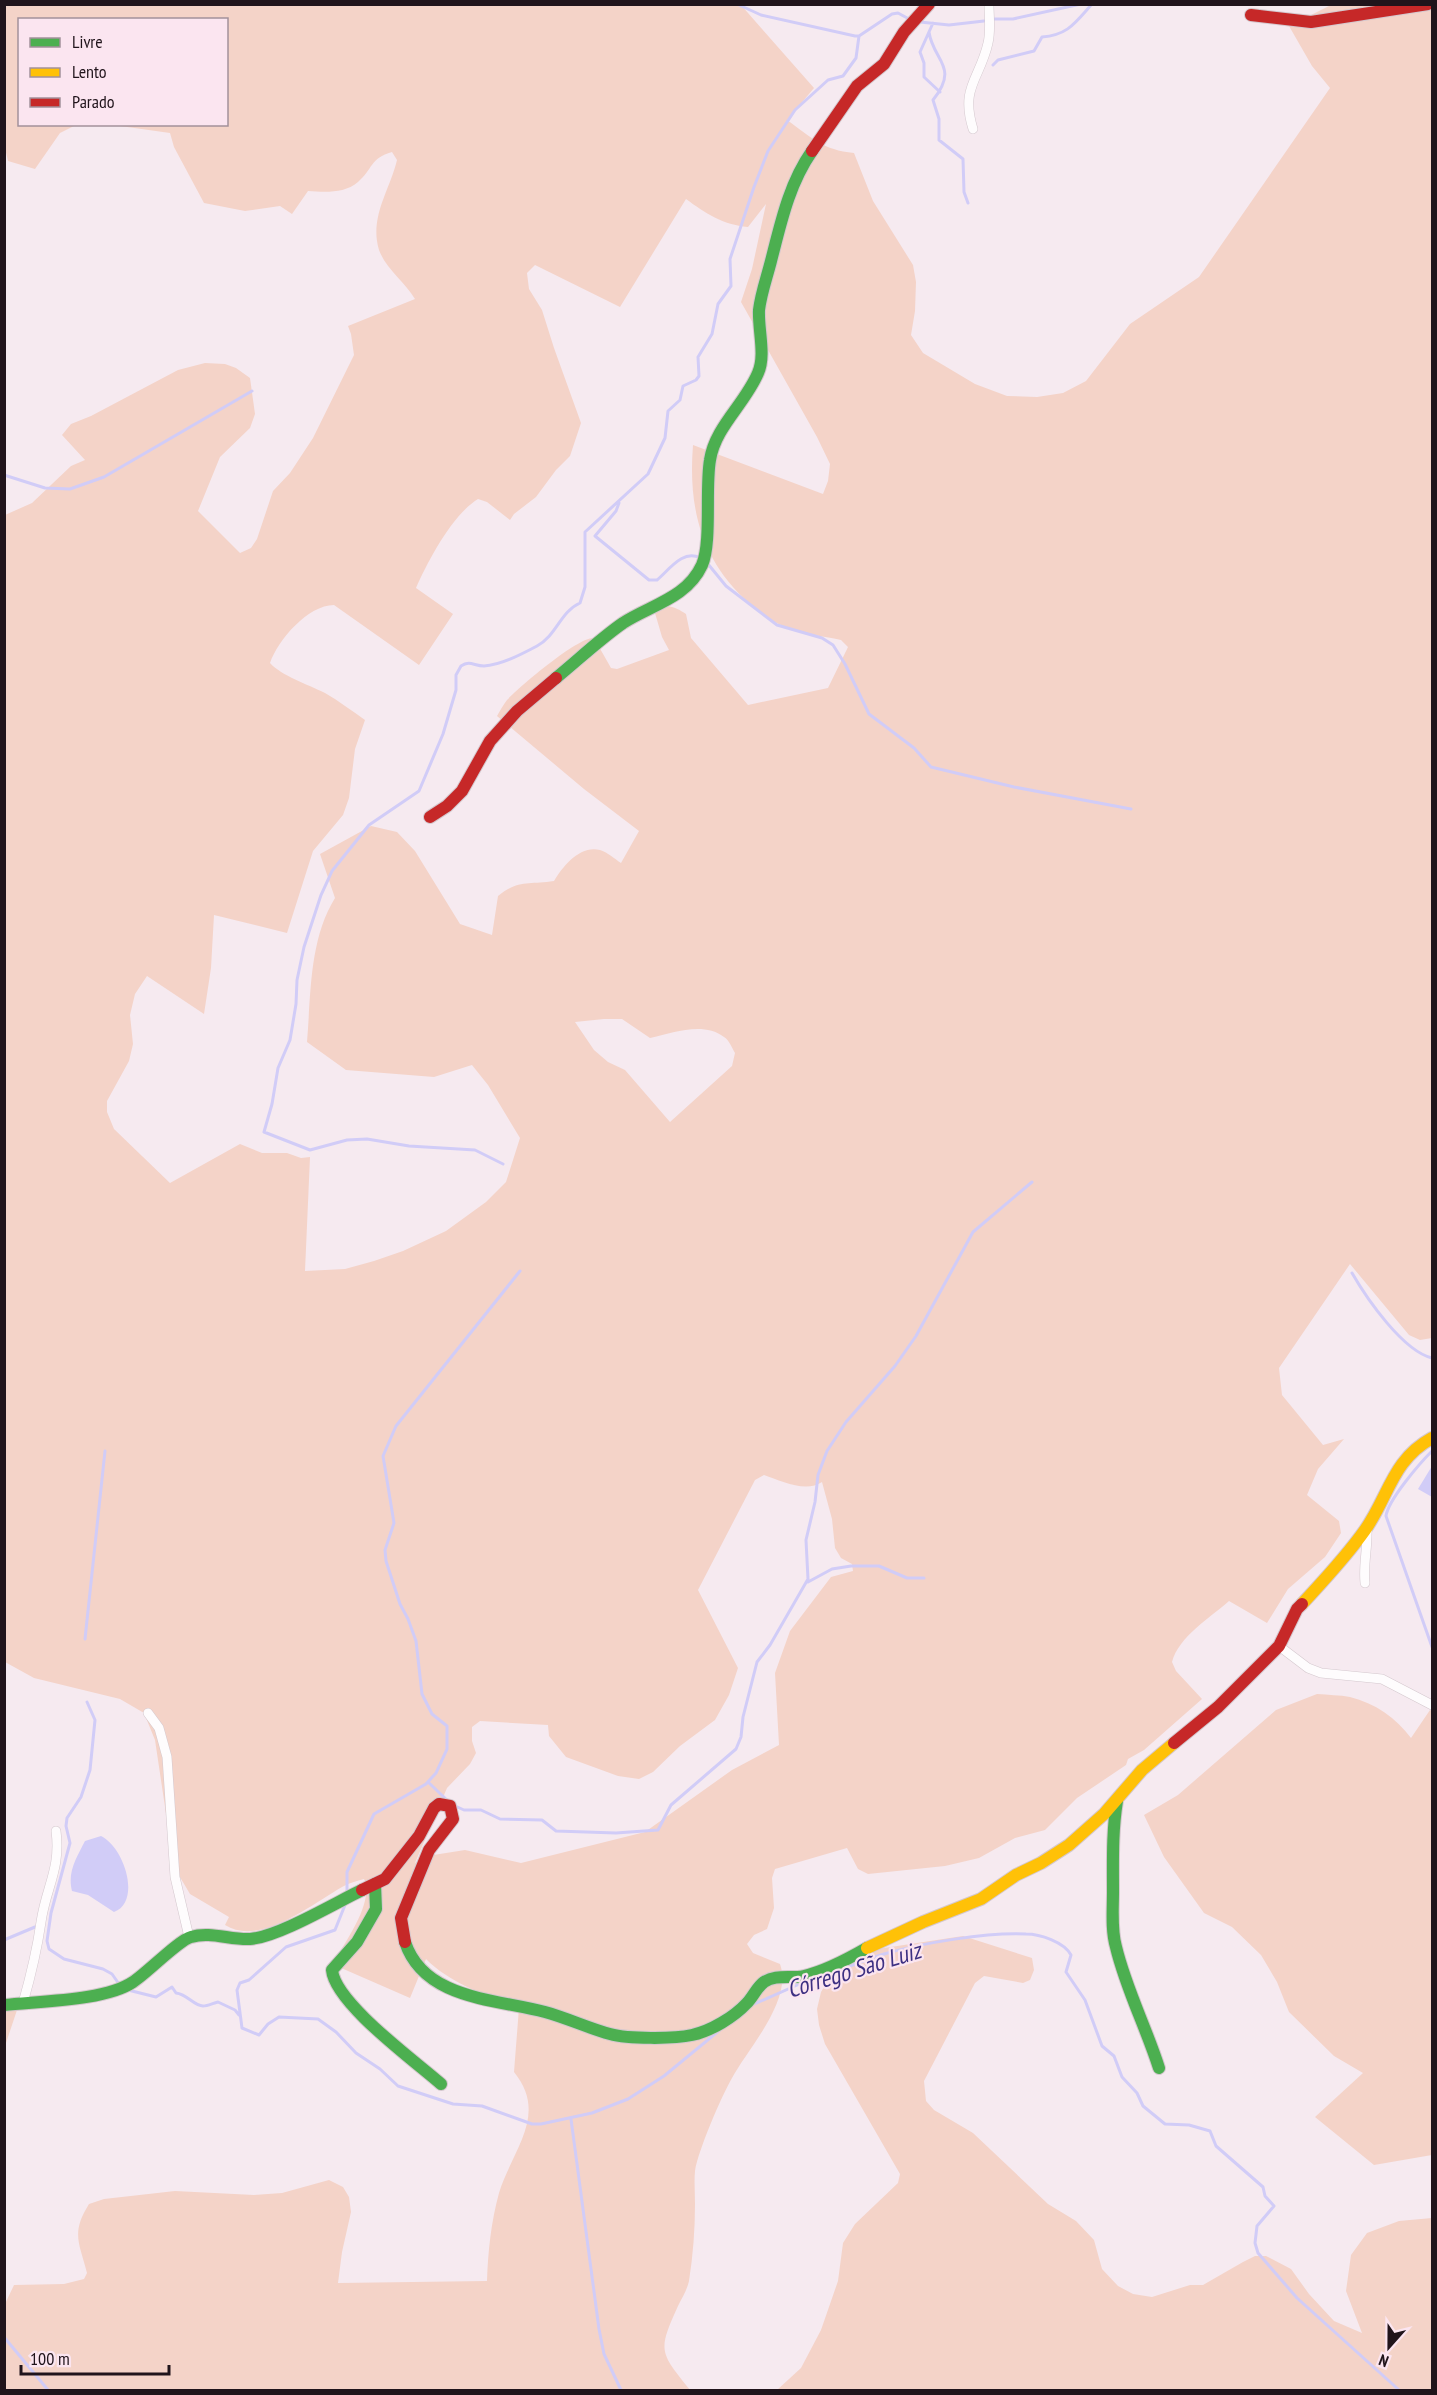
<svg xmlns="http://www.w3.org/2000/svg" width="1437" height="2395" viewBox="0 0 1437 2395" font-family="'PT Sans Narrow',sans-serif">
<rect width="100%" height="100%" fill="#f6eaf0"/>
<path fill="#f4d3c8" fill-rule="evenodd" d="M4 5H741L814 88 787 120C812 138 823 150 854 153L873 201 913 265 916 282 915 311 911 335 923 353 975 384 1007 396 1037 397 1063 393 1086 381 1130 324 1199 277 1330 88 1312 66 1289 26 1331 5H1432V1338L1420 1340 1409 1335 1350 1264 1279 1368 1282 1395 1323 1445 1344 1439 1318 1469 1307 1495 1339 1521 1341 1533 1325 1557 1288 1589 1267 1623 1229 1601C1210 1618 1179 1636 1172 1662L1176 1671 1202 1699 1144 1750 1128 1759 1126 1765 1077 1798 1045 1830 1015 1838 979 1858 945 1866 868 1874 858 1869 847 1848 775 1869 772 1878 774 1908 767 1929 754 1935 747 1944 753 1953 780 1964C793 2000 749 2047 732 2078 721 2097 698 2151 695 2171 694 2182 695 2193 695 2204 695 2230 693 2255 689 2281 687 2290 682 2298 678 2306 657 2352 660 2352 690 2390H5V2304L14 2285 64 2284 84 2279 87 2273C79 2242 71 2233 89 2204L104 2199 175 2191 254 2195 282 2193 329 2180 343 2187 349 2197 351 2212 342 2252 338 2283 487 2281C488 2252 491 2222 499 2193 512 2150 549 2115 514 2072L519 2008C486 1995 451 1984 426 1959L410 1998 332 1964C344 1944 375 1902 364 1879 357 1881 349 1883 342 1887 312 1904 260 1947 225 1925L229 1917 190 1894 174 1867 155 1740 144 1713 120 1699 34 1678 5 1662V515L32 503 71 466 85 460 62 435 71 424 91 416 178 370 205 363 225 364 236 368 250 378 255 414 250 428 220 457 198 511 240 553 251 548 257 539 273 491 290 473 313 438 354 355 351 334 348 326 415 299C405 282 386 269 379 250 369 217 390 190 397 160L392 152C370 158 373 169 358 182 344 194 324 192 308 191L292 214 280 206 245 211 204 203 174 147 170 133 113 125 226 124V20H20V124L76 125 60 133 35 169 8 161 4 144ZM686 199C705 213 723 225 748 227L766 204 752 269 741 302 817 437 830 464 828 481 823 494 693 445C688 508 701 560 749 603 759 612 771 621 783 626 801 634 823 636 841 640L848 647 828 688 748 705 691 638 686 614C676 607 664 601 655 613L662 637 669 650 617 669 611 668 594 638C579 636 519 687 507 700 503 705 500 711 497 716L584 789 639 831 621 863C615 859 607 852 600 850 580 845 563 866 554 881 529 885 519 879 498 896L492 935 460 924 415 851 397 832 371 826 320 854 335 898C309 940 311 995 307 1042L346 1070 434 1077 472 1065 488 1085 520 1138 506 1182 486 1202 446 1231 403 1251 374 1261 345 1269 305 1271 310 1157 301 1158 287 1153H262L240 1144 170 1183 114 1129 107 1112V1101L129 1061 133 1044 130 1015 135 994 147 976 204 1014 211 968 214 915 287 933 313 851 343 815 349 798 355 749 365 720C352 711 339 701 325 693 307 684 282 676 270 663 278 640 308 605 334 605L419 665 453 614 416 588C428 561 452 515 478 499L487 502 510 520 514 514 536 497 556 470 570 456 581 423 554 348 542 310 529 289 527 273 535 265 620 307ZM604 1019H622L650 1038C673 1033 703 1021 724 1037 729 1040 732 1048 735 1053L732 1066 670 1122 625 1070 608 1062 594 1050 575 1022ZM764 1475C781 1481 806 1493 822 1482L832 1519 835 1548 841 1558 852 1564 853 1571 831 1577 790 1631 775 1673 779 1745 732 1770 645 1832 521 1863 465 1850 427 1856 415 1863 447 1788 470 1764 476 1753 472 1741V1727L480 1721 548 1725 549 1736 566 1757 618 1776 639 1779 653 1772 680 1746 715 1720 729 1695 738 1668 698 1590 755 1480Z
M1317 1694C1328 1695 1340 1695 1350 1697 1375 1703 1396 1718 1411 1738L1430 1710 1432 1711V2155L1374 2165 1315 2117 1363 2073 1334 2056 1289 2012 1277 1982 1261 1955 1232 1927 1204 1913 1164 1857 1144 1815 1178 1795 1276 1710Z
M963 1936 1032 1958 1034 1970 1030 1980 1023 1983 984 1976 975 1983 924 2081 926 2101 934 2110 973 2133 1048 2204 1076 2221 1094 2240 1102 2269 1118 2286 1133 2294 1152 2297 1190 2285H1203L1243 2262 1255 2256H1266L1291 2269 1309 2294 1334 2321 1362 2333 1346 2291 1351 2255 1367 2233 1399 2221 1432 2218V2390H777L801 2368 821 2330 838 2281 843 2243 855 2224 898 2183 900 2174 825 2044 819 2025 817 2009 821 1992 833 1972 871 1950Z
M4 2001 19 2004 5 2046Z"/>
<path fill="#d1ccf7" d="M1432 1466V1497L1418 1489Z
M101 1836C124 1847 142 1901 114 1912L88 1895 72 1891C67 1872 77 1857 85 1841Z"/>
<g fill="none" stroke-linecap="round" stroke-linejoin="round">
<path stroke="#d1ccf7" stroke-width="3" d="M737 4 761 15 855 36H859L892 14 898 13 909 19
M1132 4H1134
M994 19H1013L1081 4
M920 22 949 25 984 21
M933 23 920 52 924 63V77L940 92
M929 32C933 61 960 66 933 100L939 119V140L963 159 964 192 968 203
M993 65 998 60 1034 51 1042 37C1068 35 1075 23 1092 4
M4 475 45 488 70 489 104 477 252 391
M619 503 616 511 595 536 649 580H657C669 570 683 549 700 558
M708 564 726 586 777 625 822 638 833 645 845 664 869 714 914 748 931 767 1014 787 1131 809
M503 1164 475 1150 409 1146 367 1139 347 1140 310 1150 264 1132 272 1104 278 1068 290 1040 296 1004 297 980 304 947 321 895 332 871 369 825 419 791 443 734 456 690V675L461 666C470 660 474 666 484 666 501 665 522 654 537 646 557 635 560 612 580 603L585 587V532L648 474 665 438 668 411 680 400 683 386 696 380 699 376 698 357 712 334 718 304 731 286 730 259 754 187 768 151 795 110 828 80 843 76 856 58 859 36
M1352 1273C1367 1299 1403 1351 1432 1358
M1432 1451C1420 1463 1388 1500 1386 1516L1432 1647
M808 1582 832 1569 851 1566H879L907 1578H924
M85 1639 105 1451
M87 1702 95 1720 90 1770 81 1797 67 1818 66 1826 70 1843 51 1913 47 1941 49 1949 64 1959 103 1969 112 1974 119 1984
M428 1782 448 1801
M453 1805 464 1810H481L500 1819 542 1820 556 1831 616 1833 658 1830 671 1805 736 1749 741 1737 743 1717 757 1662 770 1645 808 1579 806 1540 815 1502 818 1475 827 1451 846 1422 895 1366 916 1336 973 1232 1032 1182
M347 1892V1872L374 1814 426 1784 436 1773 447 1749V1726L432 1714 422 1694 416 1641 408 1619 400 1604 386 1561 385 1550 394 1523 383 1456 396 1426 520 1271
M345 1905 335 1930 286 1947 249 1980 240 1983 237 1990 242 2028 259 2035 268 2024 279 2017 318 2019 336 2032 356 2053 380 2069 398 2086 453 2104 482 2106 532 2124H541L592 2113 628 2099 664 2076 726 2025
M4 1940 35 1927
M827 1974C846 1968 865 1960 884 1954 922 1943 987 1932 1026 1934 1040 1934 1064 1942 1071 1955L1066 1972 1085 2000 1102 2046 1114 2056 1122 2077 1137 2093 1143 2106 1165 2124 1189 2125 1210 2131 1216 2146 1263 2187 1265 2196 1274 2206 1257 2226 1255 2243 1258 2253 1297 2298 1399 2390
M128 1990 156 1997 172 1987 176 1993C187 1994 194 2006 203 2006 208 2006 213 2003 218 2002L235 2010 239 2015
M752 2005 804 1982
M571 2119 599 2329 604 2354 621 2390
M4 2337 48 2390"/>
<defs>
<path id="street" d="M973 129C960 87 980 79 988 43 991 31 989 17 989 4
M1365 1583C1363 1564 1368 1547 1367 1527
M1279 1646 1308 1668 1321 1673 1382 1679 1432 1705
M148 1713 159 1728 167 1757 175 1877 189 1937
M23 2003C31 1975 37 1950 41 1922 46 1887 61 1869 56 1831"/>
<path id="fast" d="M556 678C578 660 600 639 623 623 651 605 687 598 702 565 712 542 705 488 710 460 715 427 745 404 758 373 766 355 758 330 759 310 761 293 767 277 771 261 781 222 789 184 812 151
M1117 1801C1112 1832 1113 1862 1113 1892 1113 1910 1111 1930 1116 1947 1126 1989 1146 2027 1159 2068
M375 1884 376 1909 357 1942 332 1970C335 2003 415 2061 441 2084
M405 1942C424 2000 497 1999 545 2012 567 2018 588 2028 610 2034 628 2039 674 2039 692 2035 711 2031 734 2017 747 2003 753 1997 757 1987 764 1982 776 1974 791 1979 804 1976 826 1971 848 1959 867 1948
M4 2005C39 2001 105 2001 133 1982 147 1973 179 1940 191 1937 210 1931 230 1940 250 1939 278 1937 335 1903 362 1890"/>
<path id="slow" d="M1302 1604C1324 1580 1346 1557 1365 1530 1389 1496 1392 1460 1432 1438
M867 1948 923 1922 981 1899 1016 1875 1041 1863 1069 1845 1104 1814 1142 1770 1174 1743"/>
<path id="jam" d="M1251 15 1311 22 1428 4
M812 151 857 86 884 64 904 32 929 4
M430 817 447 806 462 791 490 741 517 711 556 678
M1174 1743 1218 1707 1279 1646 1297 1609 1302 1604
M362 1890 385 1879 419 1836 434 1808 439 1804 450 1806 453 1819 429 1850 401 1918 405 1942"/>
</defs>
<use href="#street" stroke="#d4c8ce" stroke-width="10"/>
<use href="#fast" stroke="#d4c8ce" stroke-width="14"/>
<use href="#slow" stroke="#d4c8ce" stroke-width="14"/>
<use href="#jam" stroke="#d4c8ce" stroke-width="14"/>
<use href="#street" stroke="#fefcfd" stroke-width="9"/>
<use href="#fast" stroke="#4caf50" stroke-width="12"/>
<use href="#slow" stroke="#ffc107" stroke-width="12"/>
<use href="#jam" stroke="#c62828" stroke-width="12"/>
</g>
<g text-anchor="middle" stroke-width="4.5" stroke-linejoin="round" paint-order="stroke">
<g font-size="24" font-style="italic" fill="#3d3082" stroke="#fbe5f0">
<text transform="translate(854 1970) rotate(-17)" y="8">Córrego São Luiz</text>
</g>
</g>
<rect width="1437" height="2395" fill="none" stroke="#20141b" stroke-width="12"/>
<rect x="18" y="18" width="210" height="108" fill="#fbe5f0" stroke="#a3919b" stroke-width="1.5"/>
<rect x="30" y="38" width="30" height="9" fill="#4caf50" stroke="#a3919b" stroke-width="1.5"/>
<text x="72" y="48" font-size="18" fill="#20141b">Livre</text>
<rect x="30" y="68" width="30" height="9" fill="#ffc107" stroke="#a3919b" stroke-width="1.5"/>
<text x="72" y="78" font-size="18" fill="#20141b">Lento</text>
<rect x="30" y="98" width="30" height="9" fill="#c62828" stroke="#a3919b" stroke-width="1.5"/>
<text x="72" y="108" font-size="18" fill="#20141b">Parado</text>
<g transform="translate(1389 2347) rotate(201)" stroke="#fbe5f0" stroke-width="4.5" paint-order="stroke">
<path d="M0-4.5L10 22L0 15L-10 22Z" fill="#20141b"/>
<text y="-9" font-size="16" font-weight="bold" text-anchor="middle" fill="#20141b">N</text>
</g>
<path d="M21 2365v9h148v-9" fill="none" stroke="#20141b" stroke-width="3"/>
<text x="30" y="2365" font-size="18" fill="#20141b" stroke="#fbe5f0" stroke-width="4.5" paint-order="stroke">100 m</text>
</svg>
